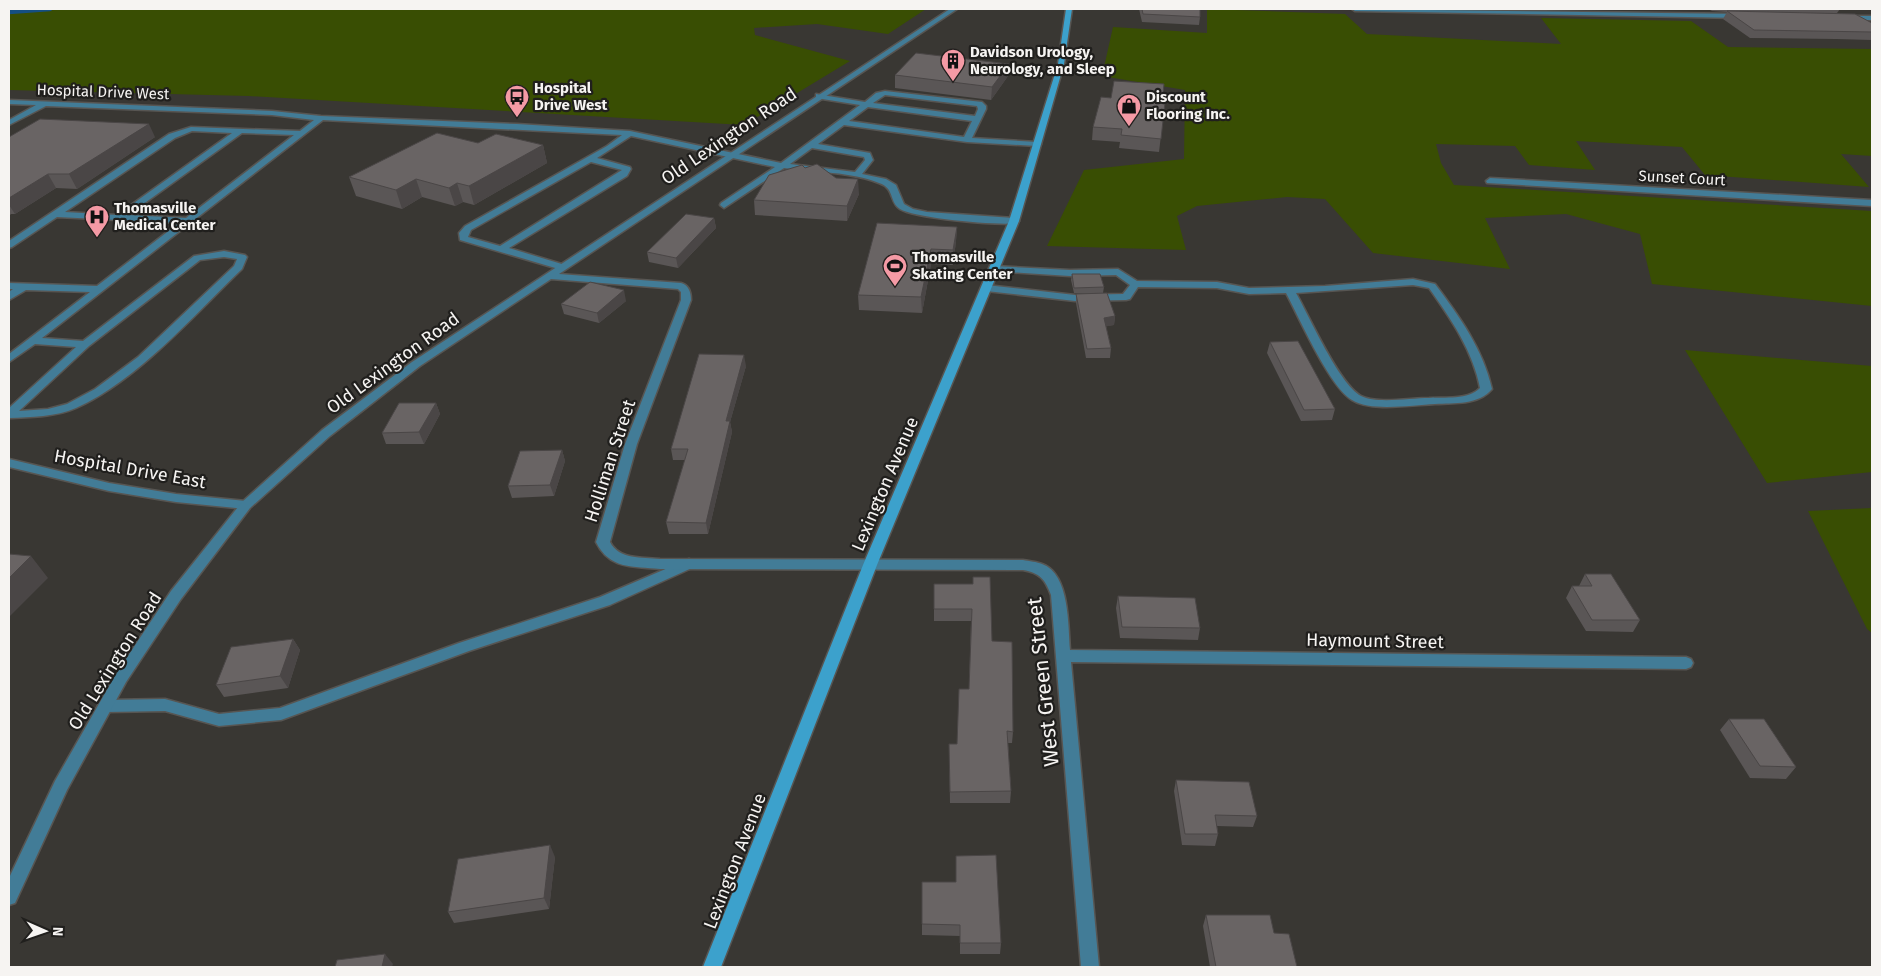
<svg xmlns="http://www.w3.org/2000/svg" width="1881" height="976" viewBox="0 0 1881 976" font-family="'Fira Sans',sans-serif">
<rect width="100%" height="100%" fill="#393733"/>
<path fill="#394e03" d="M9 9H926L888 34 817 24 754 28 755 35 850 61 744 125 249 96 9 90Z
M1207 9 1345 14 1367 34 1561 44 1541 18 1691 21 1728 47 1872 49V156L1841 154 1869 187 1705 175 1682 147 1576 141 1595 170 1529 165 1515 146 1436 144 1441 163 1454 185 1872 211V306L1652 284 1640 234 1566 214 1485 218 1510 269 1373 253 1325 199 1287 197 1197 206 1177 216 1186 250 1047 246 1084 170 1184 159 1185 90 1102 76 1113 27 1207 33Z
M1685 350 1872 366V472L1767 483Z
M1872 508V633L1867 629 1808 511Z"/>
<g fill="none" stroke-linecap="round" stroke-linejoin="round">
<path stroke="#154f82" stroke-width="4.5" d="M9 12 50 9"/>
<defs>
<path id="service" d="M885 91 982 102 986 106V109L972 138 1037 142 1041 144 1037 146 967 142 844 125 818 144 870 153 873 160 862 174 886 179 896 185 904 204 913 209 927 212 1014 218 1019 221 1017 223C999 226 914 218 900 209 889 202 895 188 879 183 852 172 814 172 784 168L724 208 720 205 721 203 775 167 631 136 597 158 630 167 631 169 627 176 509 248 565 265V269L562 270 460 240 459 233 465 226 607 146 622 135 323 120 42 338 83 341 194 256 224 251 245 255 247 257 242 269C194 315 137 381 76 408 56 417 31 417 9 418V408L76 347 35 344 9 362V354L90 292 26 290 9 300V292L13 289H9V283L97 286 179 223 57 217 12 247 9 248V241L169 134 191 127 300 131 314 120 272 115 46 106 9 125V120L36 105 9 104V100L272 111 321 116 517 124 630 131 781 163 860 105 816 98V94L865 102 876 93ZM885 95 977 106 978 109 975 116 873 103ZM868 107 972 121 964 137 849 121ZM192 131 232 133 117 215 65 212 175 138ZM242 133 294 135 186 218 128 215ZM812 148 864 157 865 160 855 172 790 164ZM591 162 622 170 500 246 468 237 471 230ZM224 257 237 259 234 266 138 357 95 389 67 404 48 409 19 411 89 346 200 260Z
M994 266 1070 270 1118 269 1137 281 1217 282 1249 288 1325 286 1413 279 1435 284C1459 316 1483 349 1492 389 1479 405 1454 403 1435 404 1413 405 1370 412 1352 400 1329 386 1300 319 1286 293L1249 294 1217 288 1138 287 1130 299 1126 300 1075 301 986 291 981 288 986 285 1075 295 1123 294 1130 285 1116 275 1070 276 991 271 989 269ZM1413 285 1429 288C1451 319 1473 351 1480 388 1469 400 1444 397 1429 398 1411 398 1376 404 1361 396 1339 384 1309 316 1296 293Z
M9 459 109 483 176 494 246 501 252 505 246 509 176 502 109 491 9 467Z
M689 559 694 561 696 564 694 567 610 605 469 651 281 720 219 726 165 711 106 712 101 710 98 706 101 702 106 700 165 699 219 714 280 708 459 643 600 597Z"/>
<path id="minor" d="M950 9H957L559 274 681 283C689 285 691 293 691 300L637 444 610 542C619 560 642 557 660 559L1023 560C1029 561 1037 562 1042 564 1070 574 1068 626 1070 650L1686 657 1691 659 1693 663 1691 667 1686 669 1071 662 1099 967H1081L1051 595C1045 579 1040 573 1023 570L660 569C633 566 610 570 596 542L625 444 681 300V292L678 289 551 279 420 366 330 436 250 508 181 599 126 682 67 790 15 903 9 905V878L55 781 116 674 171 591 242 502 322 430 412 362Z
M1352 9 1742 14 1745 16 1742 18 1355 11Z
M1872 16V20H1847L1844 18 1847 16Z
M1490 178 1872 200V206L1487 183 1486 181Z"/>
<path id="secondary" d="M1066 9H1072L1064 64 1019 221 877 565 721 967H703L863 565 1009 221 1058 64Z"/>
</defs>
<use href="#service" stroke="#575552" stroke-width="3"/>
<use href="#minor" stroke="#575552" stroke-width="3"/>
<use href="#secondary" stroke="#575552" stroke-width="3"/>
<use href="#service" fill="#427c97" fill-rule="evenodd"/>
<use href="#minor" fill="#427c97" fill-rule="evenodd"/>
<use href="#secondary" fill="#3ca1cc" fill-rule="evenodd"/>
</g>
<path fill="#5a5656" d="M1139 9H1200V17L1199 25 1142 22Z
M1708 9H1840L1837 13 1872 23V40L1836 39 1750 38 1723 19 1727 12 1712 11Z
M895 75 1008 76 991 100 895 88Z
M1162 102H1165L1159 152 1119 148 1120 142 1092 140 1093 127Z
M9 137H155L77 189 56 188 15 214H11L9 216Z
M478 143 543 145 547 163 474 205 463 202 455 206 422 197 402 209 356 196 349 177Z
M805 168 859 194 847 221 755 215 754 200Z
M714 218 716 228 678 268 649 262 647 252Z
M957 227 956 241 953 265 931 264 922 313 859 310 858 295Z
M1072 274 1104 287 1103 293H1074L1071 280Z
M1076 294 1115 316 1114 325 1106 326 1111 348 1110 358H1086L1076 303Z
M626 301 599 323 564 314 561 304Z
M1270 342 1335 409 1332 420 1301 421 1267 353Z
M746 366 730 422 732 432 708 534H669L666 522 685 460H673L671 449Z
M436 403 440 414 424 444H386L382 433Z
M562 450 565 461 554 496 512 498 508 486Z
M1585 574 1640 620 1633 632 1586 631 1566 598 1572 586H1579Z
M934 584H973L992 641 1013 732 1012 743H1008L1011 791 1010 803H950L949 744H957L969 689 971 621H934Z
M1118 596 1200 628 1198 640 1120 638 1116 608Z
M293 639 300 650 288 688 224 697 216 685Z
M1729 719 1796 767 1786 779 1750 778 1720 730Z
M1176 780 1257 816 1253 827 1217 826 1218 834 1215 846 1182 845 1174 791Z
M555 857 549 909 454 923 448 912Z
M922 882 1001 943 1000 954H960V936L922 935Z
M1206 915 1274 933 1297 967H1210L1203 926Z"/>
<path fill="#4a4646" d="M1009 64 1008 76 991 100 992 87Z
M149 124 155 137 77 189 69 174Z
M543 145 547 163 474 205 469 186Z
M48 174 56 188 15 214 9 205V198Z
M416 179 422 197 402 209 396 190Z
M858 179 859 194 847 221V206Z
M457 183 463 202 455 206 449 188Z
M714 218 716 228 678 268 676 258Z
M957 227 956 241 953 265V250Z
M931 249V264L922 313 921 297Z
M624 290 626 301 599 323 597 313Z
M1115 316 1114 325 1103 327 1104 318Z
M744 355 746 366 730 422 732 432 708 534 706 523 726 421Z
M436 403 440 414 424 444 419 432Z
M562 450 565 461 554 496 550 485Z
M31 556 48 578 9 617V578Z
M293 639 300 650 288 688 280 676Z
M550 845 555 857 549 909 544 898Z
M385 954 393 964 392 967H382Z"/>
<path fill="#696464" stroke="#4a4646" d="M1142 9H1200V17L1143 14Z
M1727 11 1855 14 1872 23V32L1754 30Z
M916 53 1009 64 992 87 895 75Z
M1114 81 1164 84 1162 102H1165L1161 139 1121 135 1122 129 1093 127 1101 97 1111 98Z
M40 119 149 124 69 174H48L9 198V137Z
M437 133 478 143 496 134 543 145 469 186 457 183 449 188 416 179 396 190 349 177Z
M817 164 836 178 858 179 847 206 754 200 769 175 802 165 805 168Z
M686 214 714 218 676 258 647 252Z
M877 223 957 227 953 250 931 249 921 297 858 295Z
M1072 274H1100L1104 287 1074 288Z
M590 282 624 290 597 313 561 304Z
M1107 293 1115 316 1104 318 1111 348 1087 349 1076 294Z
M1298 341 1335 409 1304 410 1270 342Z
M699 354 744 355 726 421H730L706 523 666 522 688 449H671Z
M399 403H436L419 432 382 433Z
M562 450 550 485 508 486 520 451Z
M9 554 31 556 9 578Z
M1585 574H1611L1640 620H1592L1572 586H1592Z
M973 577H990L992 641 1012 642 1013 732 1007 731 1011 791 950 792 949 744H957L959 689H969L972 609H934V584H973Z
M1118 596 1195 598 1200 628 1122 627Z
M293 639 280 676 216 685 231 647Z
M1729 719H1764L1796 767 1760 766Z
M1176 780 1249 782 1257 816 1215 815 1218 834H1185Z
M550 845 544 898 448 912 458 859Z
M996 855 1001 943H960V925L922 924V882H956V856Z
M1206 915H1270L1274 933 1289 934 1297 967H1216Z
M385 954 382 967H335L337 960Z"/>
<defs>
<symbol id="building-pin" viewBox="-11 -11 22 30"><path d="M0 17L-7.5 6A9.5 9.5 0 1 1 7.5 6Z" fill="#f49aa5" stroke="#201f1d"/><path d="M-4-6H4V6H1V3H-1V6H-4ZM-2.5-4.3h1.7v1.8h-1.7ZM.8-4.3h1.7v1.8H.8ZM-2.5-1h1.7V.8h-1.7ZM.8-1h1.7V.8H.8Z" fill="#111"/></symbol>
<symbol id="bus-pin" viewBox="-11 -11 22 30"><path d="M0 17L-7.5 6A9.5 9.5 0 1 1 7.5 6Z" fill="#f49aa5" stroke="#201f1d"/><path d="M-5-6H5V4H4V6H2V4H-2V6H-4V4H-5ZM-3.5-4V0h7V-4ZM-3.5 1.2v1.5H-2V1.2ZM2 1.2v1.5H3.5V1.2Z" fill="#111"/></symbol>
<symbol id="shop-pin" viewBox="-11 -11 22 30"><path d="M0 17L-7.5 6A9.5 9.5 0 1 1 7.5 6Z" fill="#f49aa5" stroke="#201f1d"/><path d="M-5-2.5h2.3a2.7 3.5 0 0 1 5.4 0H5L5.5 6h-11ZM-1.5-2.5h3a1.5 2.3 0 0 0-3 0Z" fill="#111"/></symbol>
<symbol id="hospital-pin" viewBox="-11 -11 22 30"><path d="M0 17L-7.5 6A9.5 9.5 0 1 1 7.5 6Z" fill="#f49aa5" stroke="#201f1d"/><path d="M-5-5h3v3.5h4V-5h3V5h-3V1.5h-4V5h-3Z" fill="#111"/></symbol>
<symbol id="stadium-pin" viewBox="-11 -11 22 30"><path d="M0 17L-7.5 6A9.5 9.5 0 1 1 7.5 6Z" fill="#f49aa5" stroke="#201f1d"/><path d="M0-5a6.5 5 0 1 0 0 10a6.5 5 0 1 0 0-10ZM-3.5-1.8h7v3.6h-7Z" fill="#111"/></symbol>
</defs>
<g fill-rule="evenodd">
<use href="#building-pin" x="939" y="47" width="28" height="38"/>
<use href="#bus-pin" x="503" y="83" width="28" height="38"/>
<use href="#shop-pin" x="1115" y="92" width="28" height="38"/>
<use href="#hospital-pin" x="83" y="203" width="28" height="38"/>
<use href="#stadium-pin" x="881" y="252" width="28" height="38"/>
</g>
<g text-anchor="middle" stroke-width="4.5" stroke-linejoin="round" paint-order="stroke">
<g font-size="15" font-weight="bold" fill="#f6f4f2" stroke="#201f1d" text-anchor="start">
<text x="970" y="57">Davidson Urology,<tspan x="970" dy="17">Neurology, and Sleep</tspan></text>
<text x="534" y="93">Hospital<tspan x="534" dy="17">Drive West</tspan></text>
<text x="1146" y="102">Discount<tspan x="1146" dy="17">Flooring Inc.</tspan></text>
<text x="114" y="213">Thomasville<tspan x="114" dy="17">Medical Center</tspan></text>
<text x="912" y="262">Thomasville<tspan x="912" dy="17">Skating Center</tspan></text>
</g>
<g font-size="15" fill="#f6f4f2" stroke="#201f1d">
<text transform="translate(103 92) rotate(2)" y="5">Hospital Drive West</text>
<text transform="translate(1682 178) rotate(3)" y="5">Sunset Court</text>
</g>
<g font-size="18" fill="#f6f4f2" stroke="#201f1d">
<text transform="translate(729 136) rotate(-34)" y="6">Old Lexington Road</text>
<text transform="translate(393 363) rotate(-36)" y="6">Old Lexington Road</text>
<text transform="translate(610 461) rotate(-72)" y="6">Holliman Street</text>
<text transform="translate(130 469) rotate(10)" y="6">Hospital Drive East</text>
<text transform="translate(885 484) rotate(-67)" y="6">Lexington Avenue</text>
<text transform="translate(1375 641) rotate(1)" y="6">Haymount Street</text>
<text transform="translate(115 661) rotate(-58)" y="6">Old Lexington Road</text>
<text transform="translate(735 861) rotate(-69)" y="6">Lexington Avenue</text>
</g>
<g font-size="21" fill="#f6f4f2" stroke="#201f1d">
<text transform="translate(1043 682) rotate(-96)" y="7">West Green Street</text>
</g>
</g>
<rect width="1881" height="976" fill="none" stroke="#f6f4f2" stroke-width="20"/>
<g transform="translate(45 931) rotate(92)" stroke="#201f1d" stroke-width="4" paint-order="stroke">
<path d="M0-4L9 19L0 12L-9 19Z" fill="#f6f4f2"/>
<text y="-8" font-size="14" font-weight="bold" text-anchor="middle" fill="#f6f4f2">N</text>
</g>
</svg>
